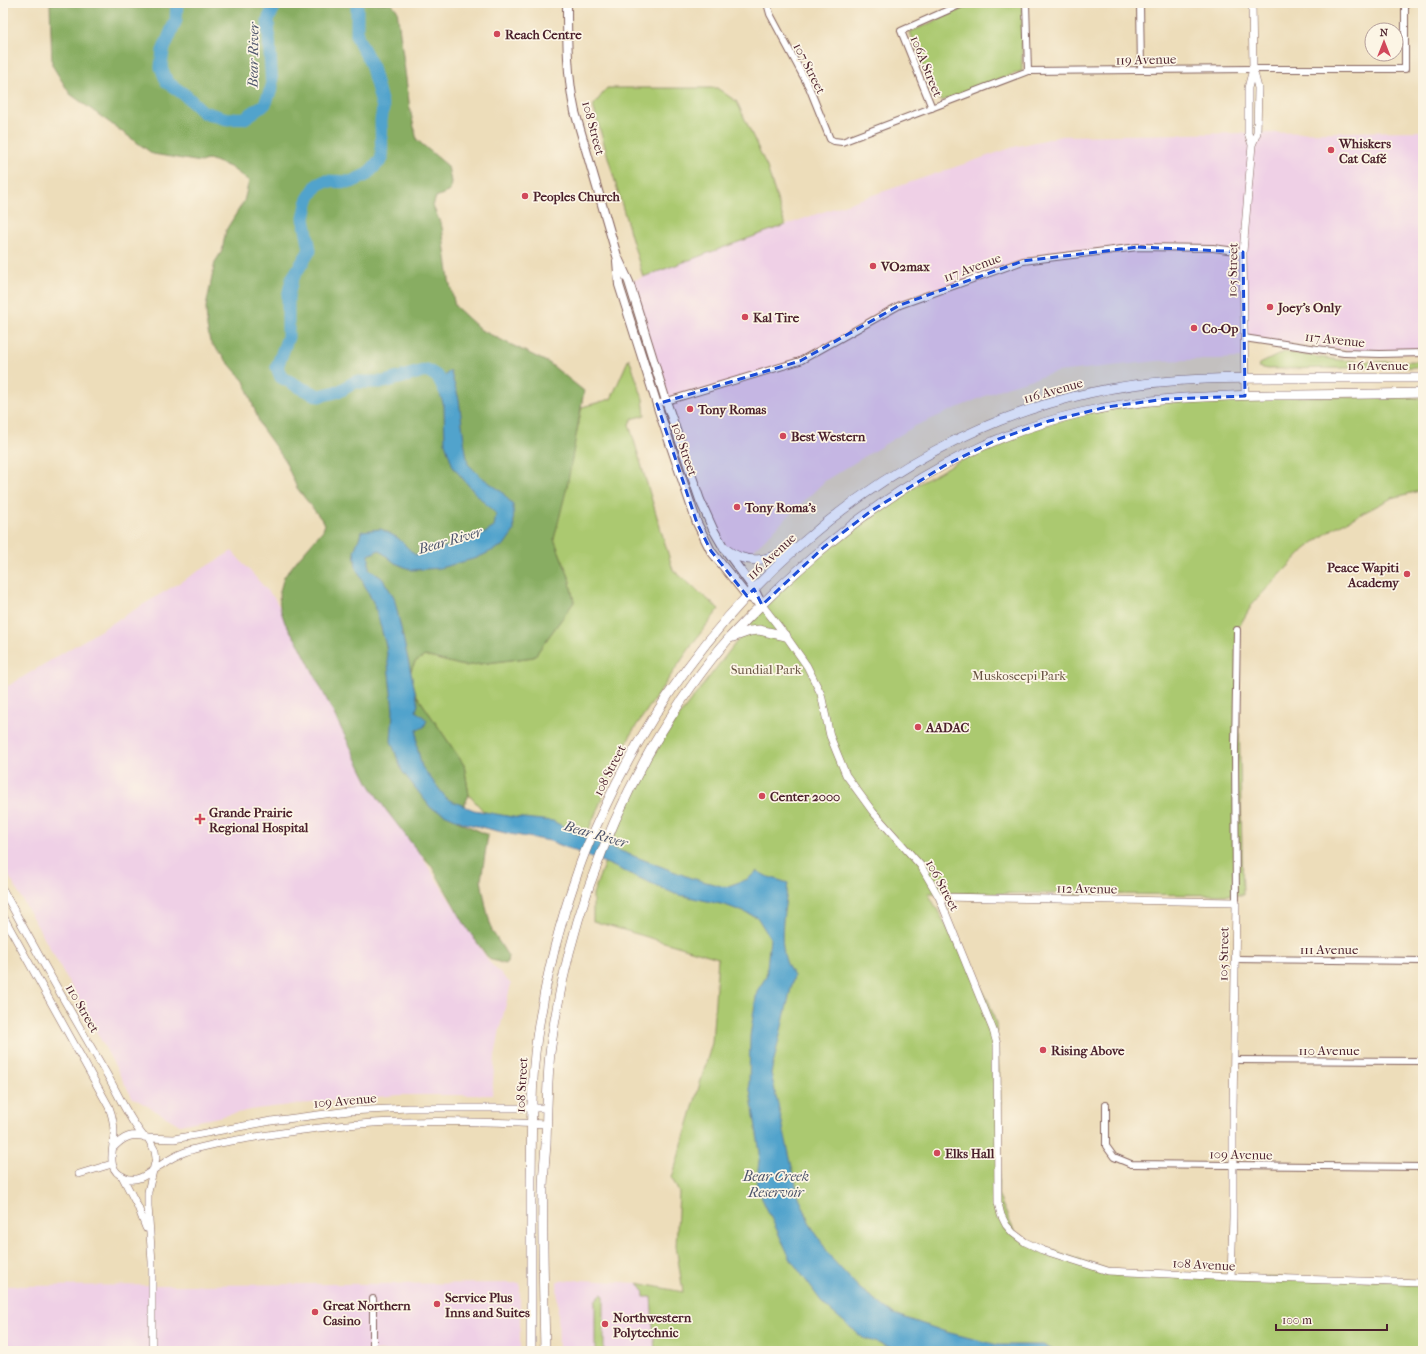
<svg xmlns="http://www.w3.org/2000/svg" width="1426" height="1354" viewBox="0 0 1426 1354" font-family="'IM FELL French Canon',serif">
<rect width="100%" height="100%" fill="#fcf5e5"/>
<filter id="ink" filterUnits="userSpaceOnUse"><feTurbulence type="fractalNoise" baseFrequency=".025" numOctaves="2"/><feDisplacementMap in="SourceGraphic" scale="8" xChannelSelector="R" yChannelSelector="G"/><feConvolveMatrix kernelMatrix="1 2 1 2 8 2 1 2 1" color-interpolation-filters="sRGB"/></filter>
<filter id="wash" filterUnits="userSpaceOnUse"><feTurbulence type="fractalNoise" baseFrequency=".012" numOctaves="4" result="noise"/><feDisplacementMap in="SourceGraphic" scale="16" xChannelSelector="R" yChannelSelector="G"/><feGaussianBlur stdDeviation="0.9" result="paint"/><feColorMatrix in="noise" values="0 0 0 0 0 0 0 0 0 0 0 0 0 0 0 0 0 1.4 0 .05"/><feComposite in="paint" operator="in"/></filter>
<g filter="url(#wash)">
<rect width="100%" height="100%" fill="#edddba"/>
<path fill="#efd0e6" d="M1423 131V353L1380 354 1245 338 1244 358 1158 361 1057 372 1006 387 915 426 826 480 744 559 732 555 713 529 629 282 811 216 1014 147 1062 136 1248 133 1252 144 1257 133Z
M232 551 275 599 367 771 489 962 511 984 501 1024 495 1056 492 1095H399L299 1104 256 1109 180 1125 132 1097 69 982 3 866V689Z
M582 1280 637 1283 641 1286 644 1291 651 1297 655 1351H559L557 1281Z
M520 1283V1351H3V1286Z"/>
<path fill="#abc970" stroke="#7a744e" d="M975 3H1022V71L942 101 934 97 910 32Z
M607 88H717L737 102 767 167 785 225 643 277 593 106Z
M1284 352 1339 360 1376 362 1423 361V367L1267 369 1259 367 1260 364Z
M629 358 643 399 645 415 632 419 629 424 673 570 719 609 696 639 632 732 607 787 582 845 496 825 469 795 464 765 416 694 410 673 415 661 425 656 464 666 534 657 574 602 569 577 554 539 582 407 611 399Z
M1245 396 1423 398V490L1392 498 1334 528 1305 549 1253 603 1237 630 1243 895 928 893 989 1002 996 1024 1001 1107 998 1195 1015 1233 1038 1245 1117 1273 1423 1282V1351H655L651 1297H644C644 1290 642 1286 637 1283L683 1292 676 1246 679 1193 672 1178 712 1043 718 958 593 921V894L617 829 628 805 663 739 686 707 779 587 871 511 996 440 1107 407Z
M602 1294 604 1296V1351H595V1301L599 1296Z"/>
<path fill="#88ad62" stroke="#696646" d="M50 3H391L397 10 410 109 417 140 448 166 451 182 450 191 436 197 433 206 442 227 449 280 455 306 481 330 549 363 584 391 567 487 554 539 569 577 574 602 534 657 464 666 425 656 415 662 410 673 416 694 464 765 469 795 457 821 488 835 481 880 486 907 492 931 508 956 507 962 505 964 489 959 468 930 431 865 416 849 386 810 369 784 300 646 285 623 280 608 279 594 284 577 298 559 323 530 325 524 297 488 284 459 261 427 244 381 210 342 207 327 206 307 215 262 222 251 226 230 244 201 249 181 230 167 209 159 201 162 153 154 70 94 52 65Z"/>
<path fill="#51a3cc" stroke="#4e617c" d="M450 370 459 399 464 440 468 464 480 476 501 491 513 505 514 531 504 545 477 558 440 568 412 570 395 563 379 550 369 555V569L382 578 394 597 418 704 416 711 427 720 424 727 417 730V747L422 767 447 799 474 810 513 817 553 821 579 835 691 878 725 887 748 879 757 871 766 876 788 883C785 912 774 950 794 976L771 1073 798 1194 810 1224 832 1259 859 1288 894 1314 946 1332 998 1345H1043L1055 1351H901L863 1338 824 1305 791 1260 756 1186 760 1153 749 1084 750 1036 757 991 766 977 770 938 757 917 725 905 675 894 608 864 550 841 510 834 464 823 431 808 402 771 391 741 393 711 386 646 375 606 356 568 354 551 362 531 381 529 398 538 415 555 476 539 494 527 496 514 474 492 453 467 445 443 444 406 437 385Z"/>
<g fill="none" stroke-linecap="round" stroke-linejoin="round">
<path stroke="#51a3cc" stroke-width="13" d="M177 3 176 20 163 51 161 67 167 82 185 95 203 112 227 119 245 118 265 104 272 87 268 20 276 3
M357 3V37L371 64 383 108 381 121 382 159 366 175 351 182 325 181 317 185 308 199 304 219 310 250 292 279 288 297V337L277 367 281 377 303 389 319 396 340 391 355 382H384L427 370 438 377 448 396"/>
</g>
</g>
<g filter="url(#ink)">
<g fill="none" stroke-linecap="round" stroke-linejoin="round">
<defs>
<path id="minor" d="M767 3 770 14 809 87 830 139 834 141 842 142 1028 71 1253 69H1405V3
M1026 3 1028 71
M1140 3 1141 70
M932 108 901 31 964 3
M1244 338 1344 353 1380 354 1423 353
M657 404 800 361 900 305 1023 261 1138 247 1213 248 1243 252
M1236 902 1235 747 1237 630
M1235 959 1423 961
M1234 1060 1423 1061
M1106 1105V1146L1114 1157 1131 1164 1423 1167
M373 1351V1299"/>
<path id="tertiary" d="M1252 145 1248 133V88L1253 69 1252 3
M1245 396 1243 252 1252 145 1257 133 1258 88 1253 69
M762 605 786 636 807 666 821 694 830 736 846 775 873 812 921 866 939 897 993 1030 997 1044 998 1203 1001 1215 1006 1225 1013 1233 1025 1242 1042 1250 1108 1271 1231 1277 1423 1283
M3 890C36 951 70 1011 105 1071 118 1093 127 1117 144 1137
M939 897 1236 902 1233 1111V1218L1231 1277
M3 916 109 1107C112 1115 114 1124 114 1133 114 1150 104 1170 126 1178 140 1183 150 1171 161 1165 168 1160 177 1155 185 1152 196 1148 208 1146 220 1143 271 1134 322 1126 373 1123 431 1120 489 1122 546 1124
M148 1138 174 1139 271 1121 349 1111 408 1108H547
M113 1148C123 1137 133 1132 148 1138L155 1151 156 1158 148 1192V1206L152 1262V1351
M79 1174 112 1164
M122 1176 138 1207 146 1228"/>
<path id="secondary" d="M567 3C567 40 567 76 575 112L617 256 629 282 666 401 700 500 713 529 724 548 754 589 762 605
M617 261 619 285 660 414 697 523 711 551 747 596 761 604"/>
<path id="primary" d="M724 548C748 567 768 560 794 548
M730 638 750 631 759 630 786 636
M531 1351C531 1294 531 1237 531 1180 532 1128 530 1076 539 1024 547 974 560 922 577 874 584 852 594 830 604 809 694 612 874 441 1089 393 1150 379 1213 378 1275 378 1324 378 1374 378 1423 378
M545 1351C544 1297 542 1244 543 1190 543 1175 545 1160 546 1144 547 1114 547 1083 550 1053 564 944 597 845 651 749 674 710 700 671 730 637 756 609 784 582 813 557 889 491 980 436 1080 413 1143 398 1206 396 1270 395 1321 395 1372 394 1423 393"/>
</defs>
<use href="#minor" stroke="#83625d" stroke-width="8"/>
<use href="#tertiary" stroke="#83625d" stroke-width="8"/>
<use href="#secondary" stroke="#83625d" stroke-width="10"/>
<use href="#primary" stroke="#83625d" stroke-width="10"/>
<use href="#minor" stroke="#fff" stroke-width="6"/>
<use href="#tertiary" stroke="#fff" stroke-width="7"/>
<use href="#secondary" stroke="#fff" stroke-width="8"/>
<use href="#primary" stroke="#fff" stroke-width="9"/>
</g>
</g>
<path fill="#1d4ed8" fill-opacity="0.2" stroke="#1d4ed8" stroke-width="3" stroke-dasharray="8 5" stroke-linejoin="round" d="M1138 247 1243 252 1245 396 1166 399 1107 407 1049 421 996 440 944 466 871 511 824 547 762 605 754 589 747 596 711 551 697 523 657 404 800 361 900 305 1023 261Z"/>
<g fill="#d1495b" stroke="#fcf5e5" stroke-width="1.5">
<circle cx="497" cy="34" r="4"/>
<circle cx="1331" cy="150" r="4"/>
<circle cx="525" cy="196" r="4"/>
<circle cx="873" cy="266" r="4"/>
<circle cx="1270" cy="307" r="4"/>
<circle cx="745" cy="317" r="4"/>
<circle cx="1194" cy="328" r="4"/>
<circle cx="690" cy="409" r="4"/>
<circle cx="783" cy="436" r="4"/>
<circle cx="737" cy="507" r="4"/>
<circle cx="1407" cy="574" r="4"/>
<circle cx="918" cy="727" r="4"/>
<circle cx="762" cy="796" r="4"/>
<path d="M198 813h4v4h4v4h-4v4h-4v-4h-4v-4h4z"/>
<circle cx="1043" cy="1050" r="4"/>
<circle cx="937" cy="1153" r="4"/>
<circle cx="437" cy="1304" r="4"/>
<circle cx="315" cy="1312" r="4"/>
<circle cx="605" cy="1324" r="4"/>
</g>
<g text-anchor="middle" stroke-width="3.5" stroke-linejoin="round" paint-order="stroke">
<g font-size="13" font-weight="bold" fill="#4a1f2b" stroke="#fcf5e5" text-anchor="start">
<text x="505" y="39">Reach Centre</text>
<text x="1339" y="148">Whiskers<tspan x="1339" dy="15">Cat Café</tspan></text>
<text x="533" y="201">Peoples Church</text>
<text x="881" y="271">VO2max</text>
<text x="1278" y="312">Joey's Only</text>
<text x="753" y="322">Kal Tire</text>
<text x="1202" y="333">Co-Op</text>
<text x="698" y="414">Tony Romas</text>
<text x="791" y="441">Best Western</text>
<text x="745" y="512">Tony Roma's</text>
<text x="1399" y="572" text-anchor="end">Peace Wapiti<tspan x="1399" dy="15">Academy</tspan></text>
<text x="926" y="732">AADAC</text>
<text x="770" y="801">Center 2000</text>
<text x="209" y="817">Grande Prairie<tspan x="209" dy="15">Regional Hospital</tspan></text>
<text x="1051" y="1055">Rising Above</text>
<text x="945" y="1158">Elks Hall</text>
<text x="445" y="1302">Service Plus<tspan x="445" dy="15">Inns and Suites</tspan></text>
<text x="323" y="1310">Great Northern<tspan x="323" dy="15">Casino</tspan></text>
<text x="613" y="1322">Northwestern<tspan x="613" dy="15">Polytechnic</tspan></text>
</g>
<g font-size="13" fill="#4a1f2b" stroke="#fcf5e5">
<text transform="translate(1146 59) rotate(-1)" y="5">119 Avenue</text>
<text transform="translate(927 66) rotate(68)" y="5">106A Street</text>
<text transform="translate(810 68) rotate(63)" y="5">107 Street</text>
<text transform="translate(594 128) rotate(75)" y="5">108 Street</text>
<text transform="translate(972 267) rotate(-20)" y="5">117 Avenue</text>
<text transform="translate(1232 270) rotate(-89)" y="5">105 Street</text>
<text transform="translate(1335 339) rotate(6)" y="5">117 Avenue</text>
<text x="1378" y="370">116 Avenue</text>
<text transform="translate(1053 390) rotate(-16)" y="5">116 Avenue</text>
<text transform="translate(685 449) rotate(71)" y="5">108 Street</text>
<text transform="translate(771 556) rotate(-43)" y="5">116 Avenue</text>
<text transform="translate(609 770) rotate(-63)" y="5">108 Street</text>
<text transform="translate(943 885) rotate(62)" y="5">106 Street</text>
<text transform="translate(1087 888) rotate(1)" y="5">112 Avenue</text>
<text x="1329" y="954">111 Avenue</text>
<text transform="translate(1223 954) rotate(-89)" y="5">105 Street</text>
<text transform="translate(83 1008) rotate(60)" y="5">110 Street</text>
<text x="1329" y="1055">110 Avenue</text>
<text transform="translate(521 1085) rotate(-87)" y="5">108 Street</text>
<text transform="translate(345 1100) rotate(-5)" y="5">109 Avenue</text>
<text transform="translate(1241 1154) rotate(1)" y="5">109 Avenue</text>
<text transform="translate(1204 1264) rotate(3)" y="5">108 Avenue</text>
</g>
<g font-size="13" fill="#675240" stroke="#fcf5e5">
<text x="766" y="674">Sundial Park</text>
<text x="1019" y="680">Muskoseepi Park</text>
</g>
<g font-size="14" font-style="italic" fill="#4d546b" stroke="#fcf5e5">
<text transform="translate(253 55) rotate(-89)" y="5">Bear River</text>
<text transform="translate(450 540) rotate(-16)" y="5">Bear River</text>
<text transform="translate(596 834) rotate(16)" y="5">Bear River</text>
<text x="776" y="1181">Bear Creek<tspan x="776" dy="16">Reservoir</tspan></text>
</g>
</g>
<rect width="1426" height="1354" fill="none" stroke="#fcf5e5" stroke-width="16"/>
<g transform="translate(1384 42)"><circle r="19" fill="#fcf5e5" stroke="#b59f9b"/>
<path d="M0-3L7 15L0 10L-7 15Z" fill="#d1495b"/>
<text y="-6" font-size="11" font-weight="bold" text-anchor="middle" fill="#4a1f2b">N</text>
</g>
<path d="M1276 1324v6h111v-6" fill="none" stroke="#4a1f2b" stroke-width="2"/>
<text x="1282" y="1324" font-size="12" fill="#4a1f2b" stroke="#fcf5e5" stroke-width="3" paint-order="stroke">100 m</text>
</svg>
